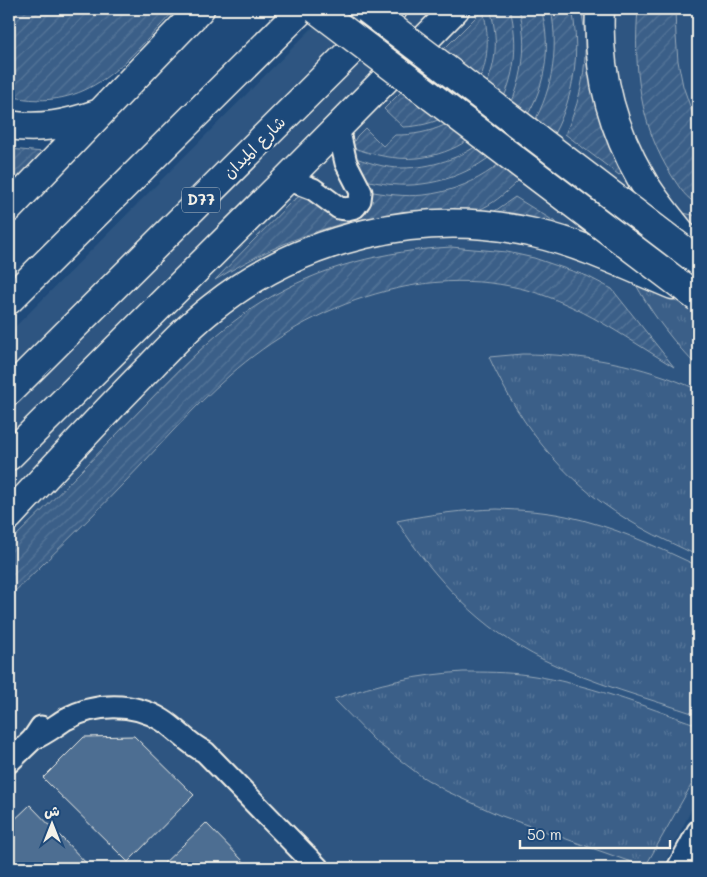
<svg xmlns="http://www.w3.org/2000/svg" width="707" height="877" viewBox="0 0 707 877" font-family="Mali,'Playpen Sans Arabic',sans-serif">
<defs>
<pattern id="grass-tufts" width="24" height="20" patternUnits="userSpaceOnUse" patternTransform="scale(1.25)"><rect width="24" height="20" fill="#3a5f88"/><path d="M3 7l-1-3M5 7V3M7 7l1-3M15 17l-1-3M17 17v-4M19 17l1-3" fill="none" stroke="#577699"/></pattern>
<pattern id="garden-furrows" width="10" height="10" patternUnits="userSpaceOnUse" patternTransform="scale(1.25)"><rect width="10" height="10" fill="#3a5f88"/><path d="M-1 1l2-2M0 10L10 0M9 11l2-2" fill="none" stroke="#577699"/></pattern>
</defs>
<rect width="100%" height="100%" fill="#1f4a7a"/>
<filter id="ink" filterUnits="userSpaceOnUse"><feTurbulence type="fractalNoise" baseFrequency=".02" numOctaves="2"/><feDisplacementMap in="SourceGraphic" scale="10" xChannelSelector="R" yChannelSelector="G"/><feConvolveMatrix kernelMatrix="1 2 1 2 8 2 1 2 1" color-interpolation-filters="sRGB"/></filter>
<g filter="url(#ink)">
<path fill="#2d5581" d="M331 9H698V797L662 868H9V333Z"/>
<path fill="url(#grass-tufts)" stroke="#97a8b8" d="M603 206 662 209 698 216V367C651 320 623 269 603 206Z
M522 354C583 354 642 364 698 390V556C679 546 659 538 640 527 569 488 522 430 489 357Z
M497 509C520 510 543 511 566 516 613 526 655 546 698 566V715C647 698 593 684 544 660 482 630 434 579 397 521 431 514 463 510 497 509Z
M463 672C485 672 506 672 528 675 586 683 643 706 698 725V773L645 867 499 815 446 791 421 776 375 741 334 699C379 683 416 675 463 672Z"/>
<path fill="url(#garden-furrows)" stroke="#97a8b8" d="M9 9H176C127 60 89 115 9 96Z
M490 9H510C528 78 494 149 418 158 395 160 373 155 351 147L357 136 365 128 383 146 395 135C468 136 511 78 490 9Z
M519 9H541C565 91 506 174 422 184 401 187 381 184 361 179L350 156C367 162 384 168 402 168 430 168 463 158 484 140 520 109 531 52 519 9Z
M551 9H572C585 74 564 139 515 184 504 194 492 205 478 210 470 214 457 211 448 210 433 210 417 211 402 213 333 220 274 244 215 280L291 202 300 196 306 195 336 213 367 191C386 194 404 197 424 195 517 184 568 97 551 9Z
M581 9H589L610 145 622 173 619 175 565 134C584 94 590 52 581 9Z
M638 9H675L676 36 678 61 683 86 698 129V204C686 199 679 187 672 176 640 127 633 67 638 9Z
M483 10C499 71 469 125 403 127L384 109Z
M9 149 44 152 17 178 9 177Z
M515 197 557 223 556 225 492 213Z
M451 247 507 252 534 258 587 276 612 289 674 367C631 341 588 310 540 294 433 258 311 303 230 375 192 408 159 447 123 484 86 523 47 560 9 597V543C56 498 101 450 147 403 183 366 220 327 264 301 321 266 384 251 451 247Z"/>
<path fill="#4d6e92" stroke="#f4f1e8" d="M134 736 194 795 128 862 43 778 84 737Z
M30 805 91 868H9V825Z
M206 823 250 868H159Z"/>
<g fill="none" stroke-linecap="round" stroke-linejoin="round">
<defs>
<path id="minor" d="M287 179 313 189 339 208 347 209 355 207 360 200 361 192 346 163 338 128
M33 739C45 734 55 726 66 719 95 703 133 702 162 720 177 729 188 744 205 752L318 868
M9 762 33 739 41 727
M678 868 698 831"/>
<path id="major" d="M600 9C597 68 611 126 641 178 656 205 679 229 698 254
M9 125C40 130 68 124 97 114
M9 208 200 9
M9 300 302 9
M9 391 393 9
M9 456 287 179 455 9
M9 516C56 465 103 414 152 365 171 345 190 325 212 308 300 237 423 207 534 233 582 244 627 266 673 285"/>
</defs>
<use href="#minor" stroke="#f4f1e8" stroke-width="25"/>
<use href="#major" stroke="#f4f1e8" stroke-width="31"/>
<use href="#minor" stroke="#1f4a7a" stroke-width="21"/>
<use href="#major" stroke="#1f4a7a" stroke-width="28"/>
<defs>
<path id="major-bridge" d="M316 9 698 298
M367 9 698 261"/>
</defs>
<use href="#major-bridge" stroke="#f4f1e8" stroke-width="31" stroke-linecap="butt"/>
<use href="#major-bridge" stroke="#1f4a7a" stroke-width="28"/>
</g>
</g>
<g text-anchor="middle" stroke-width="4.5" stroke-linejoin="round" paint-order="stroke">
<rect fill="#1f4a7a" stroke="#b4bfc7" stroke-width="1" x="182" y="187.5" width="38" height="25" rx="4"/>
<g font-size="15" font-weight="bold" fill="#f4f1e8">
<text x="201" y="205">D77</text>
</g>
<g font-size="16" fill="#f4f1e8" stroke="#1f4a7a">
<text transform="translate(254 147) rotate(-45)" y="6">شارع الميدان</text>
</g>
</g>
<rect width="707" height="877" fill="none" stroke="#1f4a7a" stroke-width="30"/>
<rect x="15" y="15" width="677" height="847" fill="none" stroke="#f4f1e8" stroke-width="2" filter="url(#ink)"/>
<g transform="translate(52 824)" stroke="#1f4a7a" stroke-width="4" paint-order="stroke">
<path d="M0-4L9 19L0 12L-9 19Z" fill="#f4f1e8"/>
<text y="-8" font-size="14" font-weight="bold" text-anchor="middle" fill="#f4f1e8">ش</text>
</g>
<path d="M520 840v8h150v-8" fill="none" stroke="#f4f1e8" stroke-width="2.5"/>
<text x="527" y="840" font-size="15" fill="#f4f1e8" stroke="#1f4a7a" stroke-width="4" paint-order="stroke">50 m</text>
</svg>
